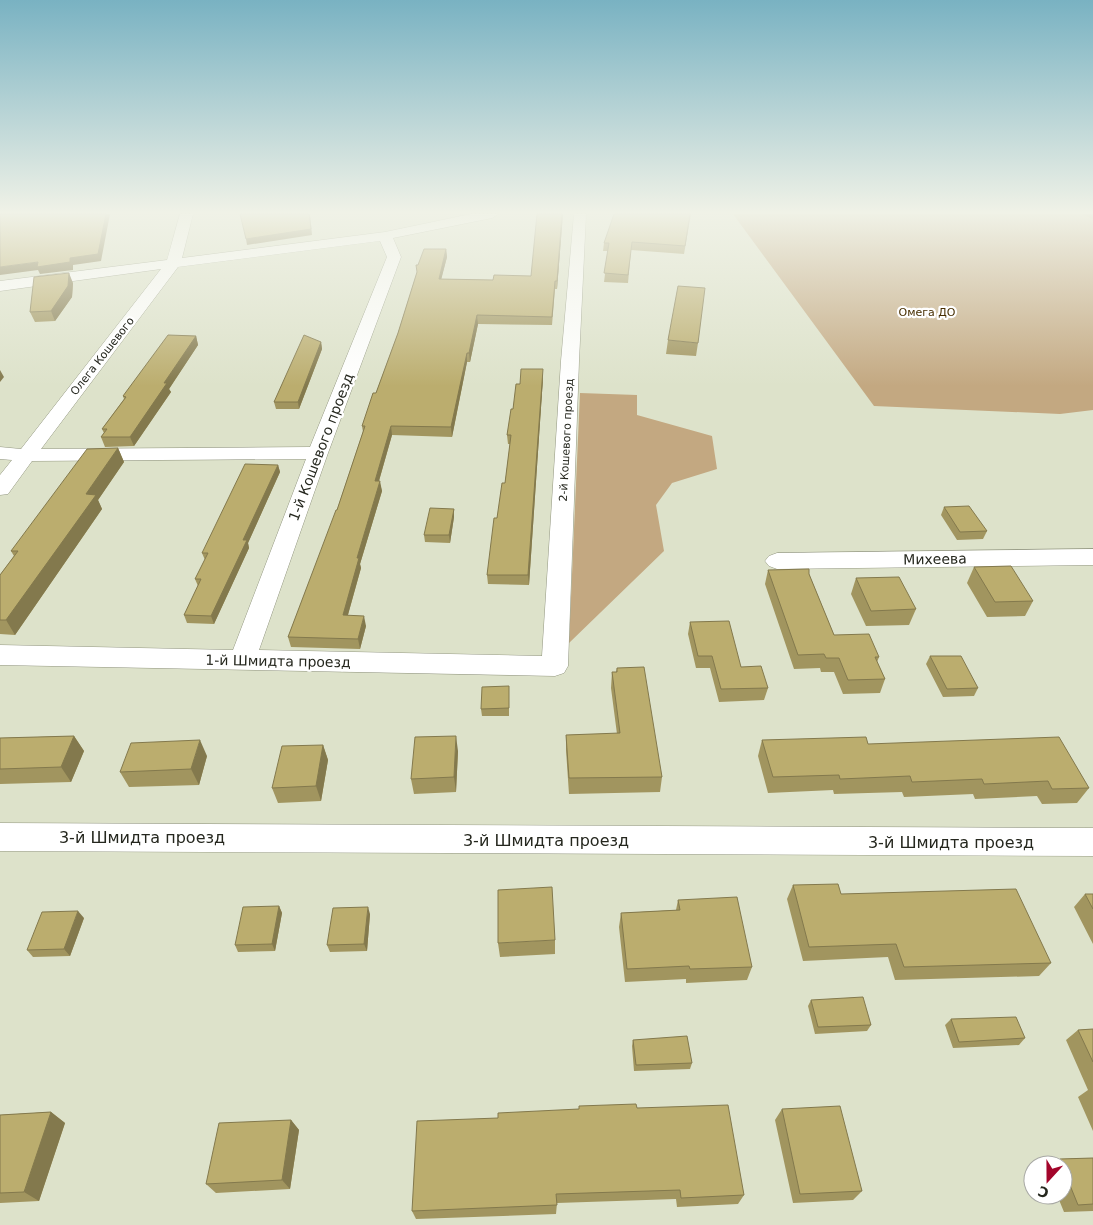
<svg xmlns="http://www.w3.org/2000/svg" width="1093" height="1225" viewBox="0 0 1093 1225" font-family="'DejaVu Sans',sans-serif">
<rect width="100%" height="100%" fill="#dde2ca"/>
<path fill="#c3a881" d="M733 214H1093V410L1060 414 874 406Z
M580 393 637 395V415L712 436 717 469 672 483 656 505 664 551 569 643Z"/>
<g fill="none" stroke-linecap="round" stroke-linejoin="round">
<defs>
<path id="minor" d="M180 214H193L182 258 385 232 471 214H498L492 218 393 238 401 257 328 453 259 650 542 656 561 361 574 214H586L579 361 568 666 564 673 555 676 0 665V645L233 650 306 459 32 461 8 494 0 495V475L12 460 0 459V447L21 449 161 269 0 291V281L167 260ZM380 241 387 257 310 447 41 449 178 267Z
M1093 549V565L777 569 769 566 765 561 769 556 777 553Z
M0 823 1093 828V856L0 851Z"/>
</defs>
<use href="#minor" stroke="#929680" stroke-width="1"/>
<use href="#minor" fill="#fff" fill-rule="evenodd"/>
</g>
<path fill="#a1955f" d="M563 214 557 289H555L552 325 478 324 470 362H467L452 437 392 435 379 481 382 491 360 564 361 568 348 615 366 626 360 649 291 647 288 637 337 510 363 432 362 426 376 393 398 333 417 272 418 265 446 249 447 257 441 279 493 280 531 276Z
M691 214 684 254 631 250 628 283 604 282 608 251H603L604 243Z
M1081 214H1093V219Z
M73 283 72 297 55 321 35 322 30 312Z
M196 336 198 345 169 389 171 392 134 446 105 447 101 437 104 433 102 429 124 399 123 396Z
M668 340 698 343 696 356 666 354Z
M321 342 322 349 299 409H276L274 402Z
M543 378 529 585 488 584 487 575 497 518 505 483 510 444H508L507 435 513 409 520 384Z
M118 448 124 462 98 500 102 509 15 635 0 634V575L14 556 11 551Z
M278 465 280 472 248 543 249 548 214 624 187 623 184 615 198 586 195 579 205 560 202 553Z
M944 507 987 531 983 539 957 540 941 515Z
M454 509V517L450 543 425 542 424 535Z
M974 567 1033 601 1025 616 987 617 967 583Z
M768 570 809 574 834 635 879 657 877 662 885 679 880 693 843 694 834 672H821L820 668 794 669 765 584Z
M856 578 916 609 909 625 866 626 851 594Z
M690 622 741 667 768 688 764 700 719 702 710 668H696L688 634Z
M930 656 978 688 974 696 943 697 926 664Z
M617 668 662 777 660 792 569 794 566 750V735L617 734 611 688 612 672H616Z
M509 686V716H482L481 709Z
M74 736 84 751 71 782 0 784V738Z
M762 740 868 744 1089 788 1077 803 1042 804 1037 796 975 799 973 794 904 797 902 792 834 794 833 790 768 793 758 756Z
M323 745 328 760 321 801 278 803 272 788Z
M458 751 456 792 414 794 411 779Z
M207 756 199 785 129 787 120 772Z
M793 885 841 894 1051 963 1039 976 895 980 888 957 803 961 787 899Z
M1085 894H1093V944L1074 907Z
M678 900 752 967 747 980 686 983V979L625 982 619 927 621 913 676 910Z
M279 906 282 913 275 951 238 952 235 945Z
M370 914 367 951 330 952 327 945Z
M84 918 70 956 33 957 27 950Z
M555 940V954L500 957 498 943Z
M811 1000 871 1025 867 1031 815 1034 808 1006Z
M951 1019 1025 1038 1019 1045 953 1048 945 1025Z
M1093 1029V1131L1078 1097 1088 1090 1066 1040 1078 1030Z
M633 1040 692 1063 690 1069 634 1071 632 1046Z
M579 1106 637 1108 744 1195 738 1204 677 1207 676 1199 557 1203 556 1214 416 1219 412 1211 498 1118 579 1109Z
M782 1109 862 1191 853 1200 793 1203 775 1120Z
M51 1112 65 1123 39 1201 0 1203V1115Z
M291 1120 299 1130 290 1189 216 1193 206 1184Z
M1093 1158V1211L1064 1212 1057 1195H1063V1165H1051L1060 1159Z"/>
<path fill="#83794d" d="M106 214H110L101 261 73 265V270L40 274 38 270 0 275V267L70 258Z
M310 214 312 235 247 245 246 239Z
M562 214H563L557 289V281Z
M446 249 447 257 439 288V279Z
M69 273 73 283 72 297 55 321 51 311Z
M477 315 478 324 470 362 469 353Z
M196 336 198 345 169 389 171 392 134 446 130 437 164 383Z
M321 342 322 349 299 409 298 402Z
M467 353V362L452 437 451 427Z
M543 369V378L529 585 528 575Z
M0 370 4 377 0 382Z
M391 426 392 435 376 491 375 481Z
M118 448 124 462 98 500 102 509 15 635 6 620 86 494Z
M278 465 280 472 248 543 249 548 214 624 211 616 243 540Z
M380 481 382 491 360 564 361 568 345 625 343 615 357 558Z
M454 509V517L450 543 449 535Z
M364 616 366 626 360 649 358 639Z
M74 736 84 751 71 782 61 767Z
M456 736 458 751 456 792 454 777Z
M200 740 207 756 199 785 191 769Z
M323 745 328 760 321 801 316 786Z
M279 906 282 913 275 951 272 944Z
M368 907 370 914 367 951 364 944Z
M78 911 84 918 70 956 64 949Z
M51 1112 65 1123 39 1201 24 1192Z
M291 1120 299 1130 290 1189 282 1180Z"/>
<path fill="#bbad6e" stroke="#83794d" d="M0 214H106L98 254 70 258V262L37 267 38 262 0 267Z
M240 214H309L311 229 246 239Z
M537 214H562L557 281H555L552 317 477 315 469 353H467L451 427 391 426 375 481H380L357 558H359L343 615 364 616 358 639 288 637 336 510H337L365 426H362L373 393H376L398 333 417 272 416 265H418L424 249H446L439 279 493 280 494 275 531 276Z
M614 214H690L685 246 632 242 628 275 604 273 609 243H604Z
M69 273 68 286 51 311 30 312 34 277Z
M678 286 705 288 698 343 668 340Z
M168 335 196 336 164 383H167L130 437H101L107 429H102L126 397 123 396Z
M304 335 321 342 298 402H274Z
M521 369H543L528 575H487L494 518H497L502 483H505L511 435H507L511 409H513L516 384H520Z
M118 448 86 494 96 495 6 620H0V575L18 551H11L87 449Z
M245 464 278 465 243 540H247L211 616 184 615 201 579H195L208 553H202Z
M969 506 987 531 960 532 944 507Z
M430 508 454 509 449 535H424Z
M1011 566 1033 601 995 602 974 567Z
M809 569V574L834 635 869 634 879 657H875L885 679 848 680 839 658H826L824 654 798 655 768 570Z
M899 577 916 609 871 611 856 578Z
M729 621 741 667 761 666 768 688 721 689 712 656H698L690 622Z
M930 656H961L978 688 947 689Z
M644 667 662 777 569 778 566 735 620 733 612 672H617V668Z
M509 686V708L481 709 482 687Z
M74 736 61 767 0 769V738Z
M456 736 454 777 411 779 415 737Z
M866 737 868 744 1059 737 1089 788 1052 789 1048 781 984 784 982 779 912 782 910 776 840 779 839 775 773 777 762 740Z
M200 740 191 769 120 772 131 743Z
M323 745 316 786 272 788 282 746Z
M838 884 841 894 1016 889 1051 963 904 967 896 944 809 947 793 885Z
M552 887 555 940 498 943V890Z
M1085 894H1093V909Z
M737 897 752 967 690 969 689 966 627 969 621 913 680 910 678 900Z
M279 906 272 944 235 945 243 907Z
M368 907 364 944 327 945 333 908Z
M78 911 64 949 27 950 42 912Z
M863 997 871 1025 818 1027 811 1000Z
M1016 1017 1025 1038 959 1042 951 1019Z
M1093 1029V1062L1078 1030Z
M687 1036 692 1063 636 1065 633 1040Z
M636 1104 637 1108 728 1105 744 1195 681 1198 680 1190 556 1194 557 1205 412 1211 417 1121 498 1118V1113L579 1109V1106Z
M840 1106 862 1191 800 1194 782 1109Z
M51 1112 24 1192 0 1193V1115Z
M291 1120 282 1180 206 1184 219 1123Z
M1093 1158V1204L1078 1205 1063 1168V1165H1062L1060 1159Z"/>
<linearGradient id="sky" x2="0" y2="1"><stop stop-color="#79b2c2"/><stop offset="0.55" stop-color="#f0f2e7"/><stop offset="1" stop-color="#f0f2e7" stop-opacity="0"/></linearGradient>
<rect width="1093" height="386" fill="url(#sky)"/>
<g text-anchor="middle" stroke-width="4.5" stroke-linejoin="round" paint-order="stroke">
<g font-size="11" fill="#472e00" stroke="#fff">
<text x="927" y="316">Омега ДО</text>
</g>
<g font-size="11" fill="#25271e" stroke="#fff">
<text transform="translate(102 356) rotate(-52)" y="4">Олега Кошевого</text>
<text transform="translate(566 440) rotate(-87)" y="4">2-й Кошевого проезд</text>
</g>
<g font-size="14" fill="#25271e" stroke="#fff">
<text transform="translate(321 447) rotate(-69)" y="5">1-й Кошевого проезд</text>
<text transform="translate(935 559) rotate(-1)" y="5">Михеева</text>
<text transform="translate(278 661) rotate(1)" y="5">1-й Шмидта проезд</text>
</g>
<g font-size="16" fill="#25271e" stroke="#fff">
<text x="142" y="843">3-й Шмидта проезд</text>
<text x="546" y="846">3-й Шмидта проезд</text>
<text x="951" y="848">3-й Шмидта проезд</text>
</g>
</g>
<g transform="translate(1048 1180) rotate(201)"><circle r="24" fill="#ffffff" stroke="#a8a9a5"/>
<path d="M0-4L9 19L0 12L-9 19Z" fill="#a3052b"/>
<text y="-8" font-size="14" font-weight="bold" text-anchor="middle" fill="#25271e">С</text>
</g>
</svg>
